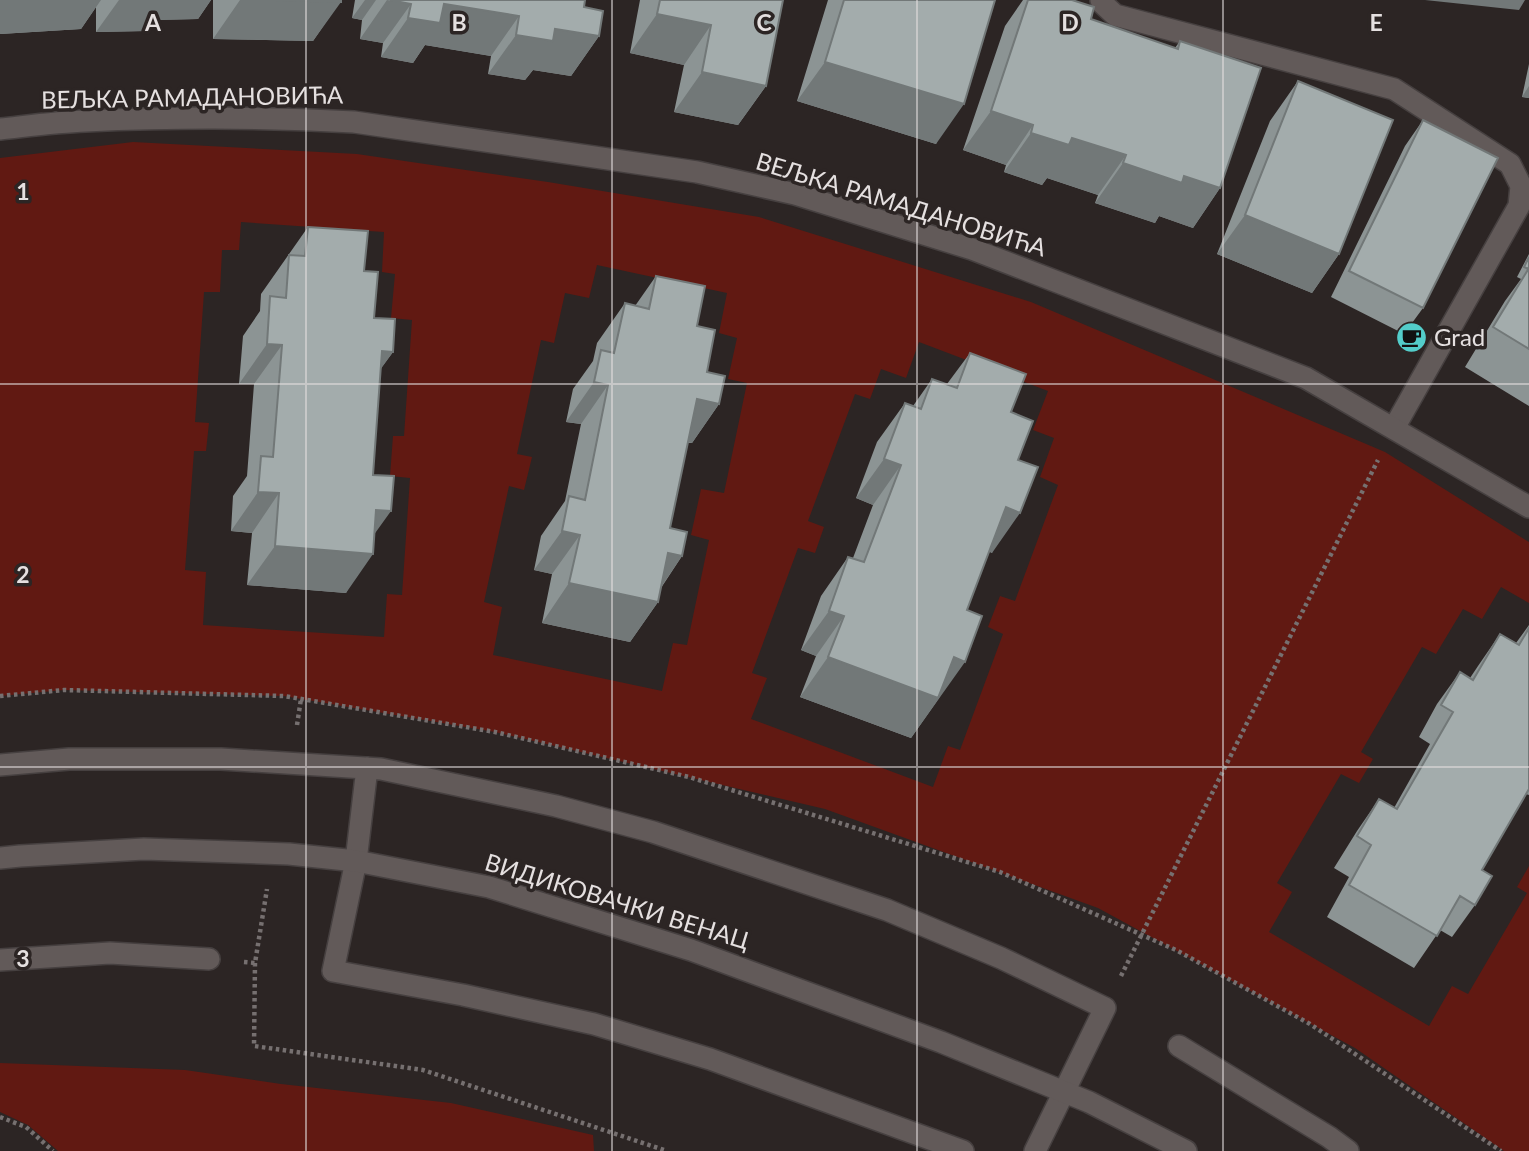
<svg xmlns="http://www.w3.org/2000/svg" width="1529" height="1151" viewBox="0 0 1529 1151" font-family="Lato,sans-serif">
<rect width="100%" height="100%" fill="#2c2524"/>
<path fill="#611912" fill-rule="evenodd" d="M133 142 357 154 548 182 759 217 1031 302 1385 452 1529 542V603L1501 587 1482 619 1463 609 1436 654 1422 647 1361 752 1373 759 1359 783 1341 774 1277 883 1292 892 1269 932 1429 1026 1452 986 1468 994 1527 893 1517 887 1529 866V1151H1504L1355 1048 1098 908 825 809 495 732 284 696 64 690 0 696V158ZM241 222 384 232 382 272 395 274 391 318 412 320 404 436H393L390 476 410 478 402 595 387 594 384 637 203 625 206 572 185 570 194 451H206L209 423 195 422 204 292H220L222 250H239ZM597 265 727 293 719 333 737 338 728 379 747 383 724 493 701 489 691 535 709 540 687 645 673 643 662 691 493 655 502 607 484 602 509 486 524 490 532 457 517 454 541 340 554 343 565 293 589 298ZM919 342 1048 391 1033 430 1054 438 1040 477 1058 485 1015 601 1000 596 988 627 1003 634 960 750 948 746 933 787 751 719 767 678 752 673 798 548 815 553 824 527 808 521 855 394 870 399 881 369 906 378Z
M0 1063 185 1070 281 1084 451 1103 593 1135 594 1151H58L28 1125 0 1112Z"/>
<g fill="none" stroke-linecap="round" stroke-linejoin="round">
<defs>
<path id="service" d="M1101 0 1102 3 1115 15 1394 89 1510 164 1521 186 1519 206 1394 428
M0 765 69 759H221L381 769 556 806 653 832 887 910 1001 958 1105 1008 1035 1151
M367 768 356 861 333 971 463 995 594 1024 710 1059 963 1151
M0 960 110 953 209 959
M1179 1046 1329 1137 1348 1151"/>
<path id="minor" d="M0 129C28 126 57 122 86 121 175 117 265 117 354 122L697 172 795 194 972 249 1306 378 1529 507
M0 858 20 856 144 849 289 854 356 861 489 887 691 950 941 1042 1089 1102 1186 1151"/>
</defs>
<use href="#service" stroke="#464040" stroke-width="24"/>
<use href="#minor" stroke="#464040" stroke-width="24"/>
<path stroke="#767070" stroke-width="4.5" stroke-dasharray="3.5 3.5" stroke-linecap="butt" d="M0 696 64 690 284 696 495 732 689 777 1000 872 1176 950 1310 1024 1501 1151
M297 725 301 699
M244 962 255 963 267 889
M255 963 254 1046 423 1070 667 1151
M1121 976 1378 460
M0 1117 26 1127 53 1151"/>
<use href="#service" stroke="#625a59" stroke-width="21"/>
<use href="#minor" stroke="#625a59" stroke-width="21"/>
</g>
<path fill="#8c9494" d="M0 0H211L198 19 154 20 146 31 96 32V7L81 29 0 34Z
M213 0H341L313 41 213 39Z
M355 0H585L584 7 599 36 571 76 533 70 525 80 488 74 491 56 425 45 413 63 381 57 383 43 360 39 362 20 352 18Z
M640 0H783L766 86 738 125 674 112 684 65 630 53Z
M828 0H995L936 144 797 101Z
M1023 0H1072L1091 19 1175 48 1180 41 1220 188 1193 228 1159 216 1155 223 1095 203 1098 195 1047 178 1042 185 1004 172 1006 165 963 150 1005 26Z
M1529 64V98L1522 97Z
M1298 81 1339 254 1312 293 1217 254 1270 121Z
M1423 120V308L1404 334 1331 297 1405 146Z
M308 227 364 271 374 318 393 352 381 368 373 475 374 534 346 593 247 585 252 533 231 531 233 496 247 476 254 384H239L243 336 260 311 261 294Z
M1529 254V406L1465 367 1505 301 1521 279 1517 277Z
M656 276 697 326 707 372 719 404 692 443H688L670 528 682 556 661 588 658 602 630 642 542 623 552 574 534 570 541 536 565 501 581 424 566 422 573 389 593 361 597 343 625 303 635 306Z
M970 353 1011 412 1018 460 992 553 989 551 967 610 937 701 911 738 800 697 816 656 801 650 821 596 848 557 853 558 873 505 856 498 877 442 905 403 913 406 932 379 947 384Z
M1529 625V795L1526 794 1482 870 1475 905 1452 937 1440 930 1414 968 1327 917 1349 877 1334 868 1357 831 1379 799 1394 808 1430 744 1419 737 1437 704 1460 672 1470 678 1478 666 1500 634 1516 643Z"/>
<path fill="#727878" d="M0 0H101L81 29 0 34Z
M119 0H211L198 19 154 20 146 31 96 32Z
M240 0H275L341 2 313 41 213 39Z
M365 0H376L362 20 352 18Z
M387 0 411 4 383 43 360 39Z
M1425 0H1525L1519 10Z
M444 4 519 16 491 56 425 45 413 63 381 57 408 18Z
M657 14 711 25 684 65 630 53Z
M555 29 599 36 571 76 533 70 525 80 488 74 516 35Z
M825 62 964 104 936 144 797 101Z
M702 72 766 86 738 125 674 112Z
M1529 86V98L1522 97Z
M991 111 1033 125 1006 165 963 150Z
M1031 133 1072 138 1126 155 1098 195 1047 178 1042 185 1004 172Z
M1123 163 1184 176 1220 188 1193 228 1159 216 1155 223 1095 203Z
M1245 215 1339 254 1312 293 1217 254Z
M267 344 282 345 254 384H239Z
M382 351 393 352 365 391Z
M594 382 608 385 581 424 566 422Z
M697 399 719 404 692 443 669 439Z
M884 459 901 465 873 505 856 498Z
M258 492 279 493 252 533 231 531Z
M1006 507 1020 513 992 553 978 547Z
M376 510 391 511 363 550Z
M562 531 580 535 552 574 534 570Z
M275 546 373 554 346 593 247 585Z
M668 553 682 556 655 596Z
M569 583 658 602 630 642 542 623Z
M829 611 844 616 816 656 801 650Z
M828 657H954L965 662 911 738 800 697Z"/>
<path fill="#a3acac" stroke="#727878" stroke-width="2" d="M275 0H341V2Z
M390 0H585L584 7 603 11 599 36 555 29 553 41 516 35 519 16 444 4 440 23 408 18 411 4Z
M660 0H783L766 86 702 72 711 25 657 14Z
M844 0H995L964 104 825 62Z
M1028 0H1072L1094 7 1091 19 1178 49 1180 41 1261 68 1220 188 1184 176 1182 183 1123 163 1126 155 1072 138 1069 145 1031 133 1033 125 991 111Z
M1298 81 1393 120 1339 254 1245 215Z
M1423 120 1498 158 1423 308 1349 271Z
M308 227 368 231 364 271 378 272 374 318 395 319 393 352 382 351 373 475 394 476 391 511 376 510 373 554 275 546 279 493 258 492 261 456 273 457 282 345 267 344 270 296 286 298 289 255 305 256Z
M1529 257V267L1528 269 1524 267Z
M1529 268V349L1493 327Z
M656 276 705 286 697 326 715 330 707 372 725 376 719 404 697 399 670 528 687 532 682 556 668 553 658 602 569 583 580 535 562 531 569 496 585 500 608 385 594 382 601 350 614 353 625 303 649 309Z
M970 353 1026 374 1011 412 1033 421 1018 460 1038 467 1020 513 1006 507 967 610 982 616 965 662 954 657 938 698 828 657 844 616 829 611 848 557 864 562 901 465 884 459 905 403 921 409 932 379 957 388Z
M1529 628V789L1482 870 1492 876 1475 905 1460 896 1437 936 1349 885 1371 845 1357 836 1379 799 1397 809 1453 712 1441 705 1460 672 1473 680 1500 634 1519 645Z"/>
<path fill="none" stroke="#e5e0e0" stroke-width="2" stroke-opacity="0.55" d="M306 0V1151M612 0V1151M917 0V1151M1223 0V1151M0 384H1529M0 767H1529"/>
<defs>
<symbol id="cafe-disc" viewBox="-11 -11 22 22"><circle r="9.5" fill="#53cdca" stroke="#2c2524"/><path d="M-5.5-4.5H6V0H3Q3 3.5 0 3.5H-2.5Q-5.5 3.5-5.5 0ZM3-3.2v2h1.7v-2ZM-6 4.5H4V6H-6Z" fill="#111"/></symbol>
</defs>
<g fill-rule="evenodd">
<use href="#cafe-disc" x="1394" y="320" width="35" height="35"/>
</g>
<g text-anchor="middle" stroke-width="7" stroke-linejoin="round" paint-order="stroke">
<g font-size="24" fill="#e5e0e0" stroke="#2c2524">
<text transform="translate(192 98) rotate(-1)" y="8">ВЕЉКА РАМАДАНОВИЋА</text>
<text transform="translate(901 205) rotate(17)" y="8">ВЕЉКА РАМАДАНОВИЋА</text>
<text transform="translate(617 902) rotate(17)" y="8">ВИДИКОВАЧКИ ВЕНАЦ</text>
</g>
<g font-size="24" fill="#e5e0e0" stroke="#2c2524" text-anchor="start">
<text x="1434" y="346">Grad</text>
</g>
</g>
<g font-size="23" text-anchor="middle" font-weight="bold" fill="#e5e0e0" stroke="#2c2524" stroke-width="7" stroke-linejoin="round" paint-order="stroke">
<text x="153" y="31">A</text>
<text x="459" y="31">B</text>
<text x="764" y="31">C</text>
<text x="1070" y="31">D</text>
<text x="1376" y="31">E</text>
<text x="23" y="200">1</text>
<text x="23" y="583">2</text>
<text x="23" y="967">3</text>
</g>
</svg>
